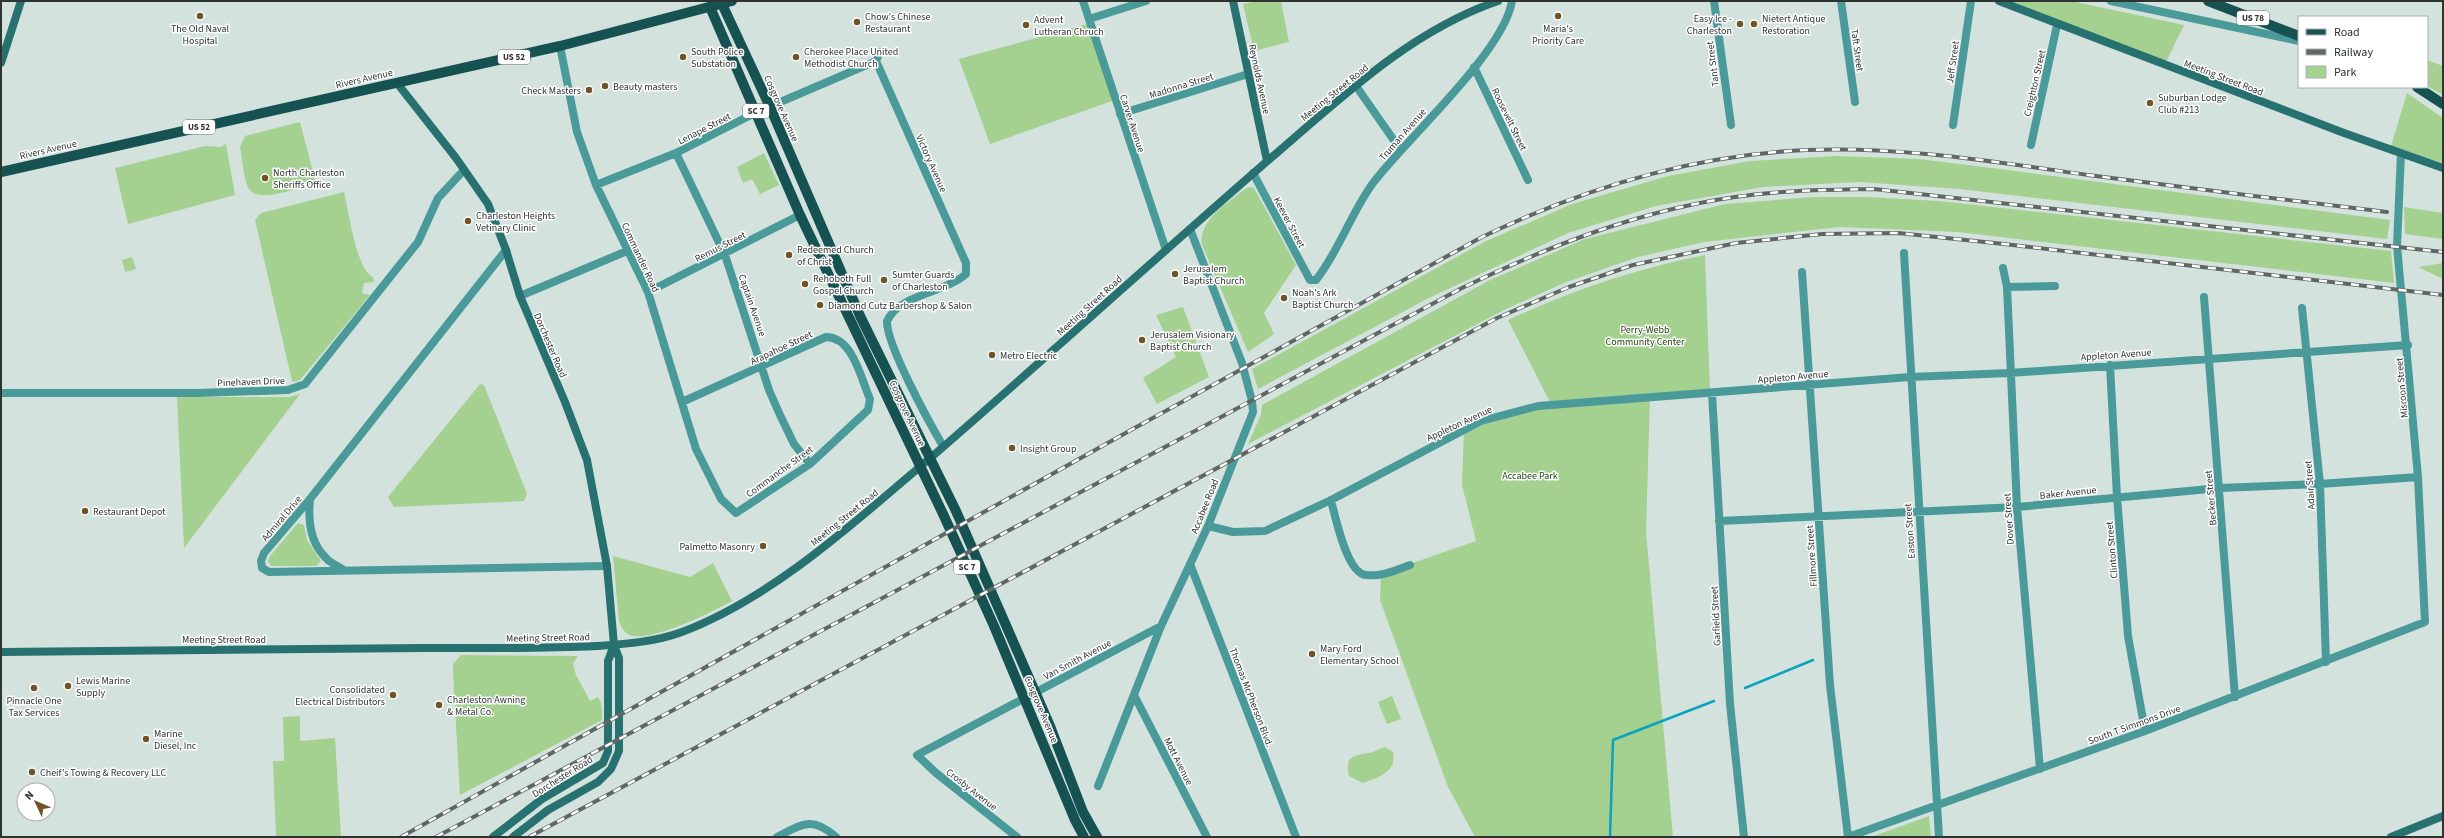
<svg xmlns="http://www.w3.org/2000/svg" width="2444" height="838" viewBox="0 0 2444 838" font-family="'Source Sans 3',sans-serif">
<rect width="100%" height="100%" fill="#d4e2de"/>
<path fill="#a4d090" d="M1259 1H1281L1289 42 1254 51 1243 4Z
M2011 1H2071L2184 25 2166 62Z
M1091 23 1115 100 990 144 959 59Z
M2427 60 2443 66V95L2427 86Z
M2407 93 2443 118V163L2391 146Z
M300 122 316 183C301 187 259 204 249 189 244 181 242 158 240 147L245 136Z
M226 144 235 195 128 224 115 168 205 146 221 147Z
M764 153 779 185 760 194 752 179 743 183 737 167Z
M1836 156 1919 159 2008 170 2390 220 2387 239 1959 189 1859 182 1763 187 1656 206 1568 233 1431 297 1258 389 1252 369 1484 242 1572 204 1668 176 1750 161Z
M1250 187 1254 188 1296 265 1264 313 1274 334 1248 352 1202 245C1198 220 1228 203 1245 189Z
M344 192C348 209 357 272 373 277L374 282 364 283 362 293 370 295 301 379 295 382 292 381 255 220 261 213Z
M1813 197H1869L1939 201 2391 251 2394 283 1958 232 1839 227 1704 242 1638 257 1564 283 1504 310 1248 444 1261 415 1262 405 1490 280 1585 239 1725 204Z
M2404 207 2443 213V239L2405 234Z
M1705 255 1710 392 1650 397 1646 531 1673 837H1475L1448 787 1380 600 1381 574 1476 541 1462 485 1464 430 1551 404 1508 320C1572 290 1636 269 1705 255Z
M132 257 136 269 125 272 122 260Z
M2443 263V279L2418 267Z
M1183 307 1209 377 1157 404 1143 378 1176 357 1156 315Z
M480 384 484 385 527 494 524 501 394 507 388 497Z
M300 394 184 548 177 397H289Z
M298 523 304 525 307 540 321 561 316 566H271L268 561 270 556Z
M613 556 690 577 713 563 732 601C712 612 656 640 633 636 626 635 621 628 619 621Z
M461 655 578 656 573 663 576 675 590 701 598 697C603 704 602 712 602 720L460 795 453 673V664Z
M1392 696 1401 719 1387 724 1378 702Z
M300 716V741L335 738 341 837H276L273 761H284L283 717Z
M1385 747 1393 752C1397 772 1379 777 1363 783L1349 776C1344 756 1354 755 1370 753 1375 752 1380 748 1385 747Z
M1929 816 1931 837H1871Z"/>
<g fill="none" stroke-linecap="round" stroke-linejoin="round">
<path stroke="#0ba3bd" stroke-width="2.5" d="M1745 688 1813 660
M1610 837 1613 740 1714 701"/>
<path stroke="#4a9a9a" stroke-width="8" d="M1083 1 1166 250
M1714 1 1731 125
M1841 1 1855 102
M2111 1 2299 41
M1089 19 1146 1
M560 46 577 132 596 185 648 292 696 449 721 499 736 513 810 464 868 410 870 399C861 379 853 337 826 337L682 402
M876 61 966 263V274C943 294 901 293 887 321 886 344 930 424 943 446
M1474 67 1528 180
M1356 86 1400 149
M1120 114 1248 74
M1953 125 1971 1
M2031 145 2057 25
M676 153 725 255 769 390 780 415 794 444 810 464
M1253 173 1310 280H1316C1339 251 1351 213 1373 183 1407 138 1504 52 1512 1
M596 185 676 153 757 112 876 61 880 52
M506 250 310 499 264 553 261 561 262 568 269 572 607 566
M1904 253 1939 837
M2003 268 2007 287 2017 507 2040 769
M1802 272 1830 685 1848 837
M2007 287 2055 286
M648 292 800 215
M520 296 627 251
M2204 297 2235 697
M2302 308 2320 484 2326 662
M2110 365 2117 497 2128 636 2145 731
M1 393H198L288 390 305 384 418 242 438 198 464 170
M1712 393 1730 704 1744 837
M310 499C308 519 310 543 326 558 330 563 338 566 344 570
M1331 500C1335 516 1347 574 1366 575 1381 577 1396 570 1410 565
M1719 521 2017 507 2220 488 2320 484 2418 477
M1208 526 1233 532 1265 531 1331 500 1481 421 1538 406 1910 377 2010 373 2408 345
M1190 564 1296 837
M1134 695 1207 837
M1098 786 1161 626 1208 526 1253 412 1252 401 1242 363 1190 229
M777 837C802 824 812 816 836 837
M1017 837 936 773 917 755 1161 626
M1848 837 2145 731 2425 622 2418 477 2397 246 2401 153"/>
<path stroke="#277170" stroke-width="8" d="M1233 1 1267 161
M1999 1 2344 133 2443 168
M1 63 21 1
M397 83 456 158 488 204 506 250 520 296 565 402 587 460 607 566 614 645 619 658V751L611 769 598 782 548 810 513 837
M1 652C142 650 283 648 424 648 482 648 539 649 597 646 625 644 655 642 682 632 775 597 859 518 935 454 1048 356 1159 255 1272 157 1341 98 1410 31 1498 1
M493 837 542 799 603 763 608 751V661L614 645
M2391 837 2443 816"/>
<path stroke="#175252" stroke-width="10" d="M2208 1 2299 36
M722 4 770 107 861 318 956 511 1050 726 1083 812 1097 837
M710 7 800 215 944 516 994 626 1075 820 1084 837
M2417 87 2443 104
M1 172 560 46 732 1"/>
<defs>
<path id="rail" d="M401 837 1131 430 1482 237C1584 188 1693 155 1807 150 1900 146 1996 162 2088 175 2188 188 2287 200 2387 212
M436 837 1462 288C1549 246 1638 211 1735 197 1781 190 1828 190 1874 189L2443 252
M529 837 1497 318 1569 287 1633 265 1736 243 1822 234 1898 233 2004 244 2443 295"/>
</defs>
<use href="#rail" stroke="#5f6765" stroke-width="4"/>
<use href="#rail" stroke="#fff" stroke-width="2.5" stroke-dasharray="8" stroke-linecap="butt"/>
</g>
<g fill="#705427" stroke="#fff" stroke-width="1.5">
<circle cx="200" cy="16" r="4"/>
<circle cx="1558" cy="16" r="4"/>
<circle cx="857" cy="22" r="4"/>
<circle cx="1740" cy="24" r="4"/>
<circle cx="1754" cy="24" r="4"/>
<circle cx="1026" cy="25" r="4"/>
<circle cx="683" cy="57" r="4"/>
<circle cx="796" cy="57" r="4"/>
<circle cx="605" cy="86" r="4"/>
<circle cx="589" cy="90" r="4"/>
<circle cx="2150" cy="103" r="4"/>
<circle cx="265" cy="178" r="4"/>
<circle cx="468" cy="221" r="4"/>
<circle cx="789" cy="255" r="4"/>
<circle cx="1175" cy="274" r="4"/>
<circle cx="884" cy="280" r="4"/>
<circle cx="805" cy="284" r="4"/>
<circle cx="1284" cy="298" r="4"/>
<circle cx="820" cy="305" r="4"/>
<circle cx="1142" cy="340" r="4"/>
<circle cx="992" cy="355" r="4"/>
<circle cx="1012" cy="448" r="4"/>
<circle cx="85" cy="511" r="4"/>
<circle cx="763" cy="546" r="4"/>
<circle cx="1312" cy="654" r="4"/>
<circle cx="68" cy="686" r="4"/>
<circle cx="34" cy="688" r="4"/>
<circle cx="393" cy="695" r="4"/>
<circle cx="439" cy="705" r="4"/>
<circle cx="146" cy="739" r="4"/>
<circle cx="32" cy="772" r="4"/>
</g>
<g text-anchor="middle" stroke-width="3" stroke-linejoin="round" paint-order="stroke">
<g fill="#fff" stroke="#6d7170" stroke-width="1">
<rect x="2237" y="11" width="32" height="14" rx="3"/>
<rect x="498" y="50" width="32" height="14" rx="3"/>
<rect x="743" y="104" width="26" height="14" rx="3"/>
<rect x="183" y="120" width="32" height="14" rx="3"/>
<rect x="954" y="560" width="26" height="14" rx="3"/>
</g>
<g font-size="9" font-weight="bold" fill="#2e3432">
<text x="2253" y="21">US 78</text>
<text x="514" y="60">US 52</text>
<text x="756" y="114">SC 7</text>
<text x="199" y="130">US 52</text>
<text x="967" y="570">SC 7</text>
</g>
<g font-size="10" fill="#2e3432" stroke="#fff" text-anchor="start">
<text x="865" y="20">Chow's Chinese<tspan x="865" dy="12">Restaurant</tspan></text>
<text x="1732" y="22" text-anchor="end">Easy Ice -<tspan x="1732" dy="12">Charleston</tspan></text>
<text x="1762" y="22">Nietert Antique<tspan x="1762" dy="12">Restoration</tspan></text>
<text x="1034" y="23">Advent<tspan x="1034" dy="12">Lutheran Chruch</tspan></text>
<text x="200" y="32" text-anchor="middle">The Old Naval<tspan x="200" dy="12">Hospital</tspan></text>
<text x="1558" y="32" text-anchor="middle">Maria's<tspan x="1558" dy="12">Priority Care</tspan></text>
<text x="691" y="55">South Police<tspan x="691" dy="12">Substation</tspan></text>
<text x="804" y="55">Cherokee Place United<tspan x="804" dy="12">Methodist Church</tspan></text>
<text x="613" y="90">Beauty masters</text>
<text x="581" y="94" text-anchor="end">Check Masters</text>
<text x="2158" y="101">Suburban Lodge<tspan x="2158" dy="12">Club #213</tspan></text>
<text x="273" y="176">North Charleston<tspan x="273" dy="12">Sheriffs Office</tspan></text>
<text x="476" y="219">Charleston Heights<tspan x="476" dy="12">Vetinary Clinic</tspan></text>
<text x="797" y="253">Redeemed Church<tspan x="797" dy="12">of Christ</tspan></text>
<text x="1183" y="272">Jerusalem<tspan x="1183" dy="12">Baptist Church</tspan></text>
<text x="892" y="278">Sumter Guards<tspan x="892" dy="12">of Charleston</tspan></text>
<text x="813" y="282">Rehoboth Full<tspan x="813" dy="12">Gospel Church</tspan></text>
<text x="1292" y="296">Noah's Ark<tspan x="1292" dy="12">Baptist Church</tspan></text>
<text x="828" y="309">Diamond Cutz Barbershop &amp; Salon</text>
<text x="1150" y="338">Jerusalem Visionary<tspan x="1150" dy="12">Baptist Church</tspan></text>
<text x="1000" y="359">Metro Electric</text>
<text x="1020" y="452">Insight Group</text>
<text x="93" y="515">Restaurant Depot</text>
<text x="755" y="550" text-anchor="end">Palmetto Masonry</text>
<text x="1320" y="652">Mary Ford<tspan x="1320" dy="12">Elementary School</tspan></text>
<text x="76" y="684">Lewis Marine<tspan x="76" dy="12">Supply</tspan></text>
<text x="385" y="693" text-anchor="end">Consolidated<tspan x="385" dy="12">Electrical Distributors</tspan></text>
<text x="447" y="703">Charleston Awning<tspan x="447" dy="12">&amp; Metal Co.</tspan></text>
<text x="34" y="704" text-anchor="middle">Pinnacle One<tspan x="34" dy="12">Tax Services</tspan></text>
<text x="154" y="737">Marine<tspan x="154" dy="12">Diesel, Inc</tspan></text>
<text x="40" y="776">Cheif's Towing &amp; Recovery LLC</text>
</g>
<g font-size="10" fill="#2e3432" stroke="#fff">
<text transform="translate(1858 50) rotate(82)" y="4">Taft Street</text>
<text transform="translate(1952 62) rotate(-82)" y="4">Jeff Street</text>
<text transform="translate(1712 64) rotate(-97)" y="4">Tant Street</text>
<text transform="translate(2224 77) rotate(21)" y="4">Meeting Street Road</text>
<text transform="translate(364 78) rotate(-13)" y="4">Rivers Avenue</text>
<text transform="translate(1260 79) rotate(78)" y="4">Reynolds Avenue</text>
<text transform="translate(2034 83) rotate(-77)" y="4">Creighton Street</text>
<text transform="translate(1181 85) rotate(-17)" y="4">Madonna Street</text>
<text transform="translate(1334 92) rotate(-39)" y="4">Meeting Street Road</text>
<text transform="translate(782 108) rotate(66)" y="4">Cosgrove Avenue</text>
<text transform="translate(1510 119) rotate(64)" y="4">Roosevelt Street</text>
<text transform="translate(1133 123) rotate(72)" y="4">Carver Avenue</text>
<text transform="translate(704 128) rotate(-27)" y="4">Lenape Street</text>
<text transform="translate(1402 134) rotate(-49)" y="4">Truman Avenue</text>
<text transform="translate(48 149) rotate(-13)" y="4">Rivers Avenue</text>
<text transform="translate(932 163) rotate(66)" y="4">Victory Avenue</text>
<text transform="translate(1290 222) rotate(62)" y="4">Keever Street</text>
<text transform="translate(720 246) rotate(-27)" y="4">Remus Street</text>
<text transform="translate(641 257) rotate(65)" y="4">Commander Road</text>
<text transform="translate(753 305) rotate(71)" y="4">Captain Avenue</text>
<text transform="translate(1089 305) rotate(-42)" y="4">Meeting Street Road</text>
<text transform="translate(551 345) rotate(67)" y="4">Dorchester Road</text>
<text transform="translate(781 347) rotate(-25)" y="4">Arapahoe Street</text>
<text transform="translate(2116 354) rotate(-4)" y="4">Appleton Avenue</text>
<text transform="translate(1793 376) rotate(-5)" y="4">Appleton Avenue</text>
<text transform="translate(251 381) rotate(-2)" y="4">Pinehaven Drive</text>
<text transform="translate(2401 388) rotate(-95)" y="4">Misroon Street</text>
<text transform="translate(908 413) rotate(65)" y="4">Cosgrove Avenue</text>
<text transform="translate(1459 423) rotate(-25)" y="4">Appleton Avenue</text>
<text transform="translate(779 471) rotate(-36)" y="4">Commanche Street</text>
<text transform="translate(2309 485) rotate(-94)" y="4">Adair Street</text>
<text transform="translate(2068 492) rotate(-6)" y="4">Baker Avenue</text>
<text transform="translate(2210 498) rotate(-95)" y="4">Becker Street</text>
<text transform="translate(1204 506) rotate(-68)" y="4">Accabee Road</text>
<text transform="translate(844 517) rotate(-39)" y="4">Meeting Street Road</text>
<text transform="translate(281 518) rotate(-50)" y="4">Admiral Drive</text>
<text transform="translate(2008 519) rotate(-94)" y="4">Dover Street</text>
<text transform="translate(1909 531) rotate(-94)" y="4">Easton Street</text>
<text transform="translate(2111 550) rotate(-95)" y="4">Clinton Street</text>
<text transform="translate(1811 556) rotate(-94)" y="4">Fillmore Street</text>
<text transform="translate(1715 616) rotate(-93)" y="4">Garfield Street</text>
<text transform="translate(548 637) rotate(-1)" y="4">Meeting Street Road</text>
<text x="224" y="643">Meeting Street Road</text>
<text transform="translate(1077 659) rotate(-28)" y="4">Van Smith Avenue</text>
<text transform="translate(1252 697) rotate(69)" y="4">Thomas McPherson Blvd.</text>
<text transform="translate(1042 709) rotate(67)" y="4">Cosgrove Avenue</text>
<text transform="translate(2134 724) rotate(-20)" y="4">South T Simmons Drive</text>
<text transform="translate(1179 761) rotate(63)" y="4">Mott Avenue</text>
<text transform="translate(562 776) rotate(-32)" y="4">Dorchester Road</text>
<text transform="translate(972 789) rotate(38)" y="4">Crosby Avenue</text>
</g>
<g font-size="10" fill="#22430f" stroke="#fff">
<text x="1645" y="333">Perry-Webb<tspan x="1645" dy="12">Community Center</tspan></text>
<text x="1530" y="479">Accabee Park</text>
</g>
</g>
<rect width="2444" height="838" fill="none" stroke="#2e3432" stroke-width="4"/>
<rect x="2298" y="16" width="130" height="72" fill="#ffffff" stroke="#abaead"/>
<rect x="2306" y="29" width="20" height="6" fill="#175252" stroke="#abaead"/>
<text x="2334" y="36" font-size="12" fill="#2e3432">Road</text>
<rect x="2306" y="49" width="20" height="6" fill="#5f6765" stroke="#abaead"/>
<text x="2334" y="56" font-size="12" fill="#2e3432">Railway</text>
<rect x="2306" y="66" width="20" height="12" fill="#a4d090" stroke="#abaead"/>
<text x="2334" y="76" font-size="12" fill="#2e3432">Park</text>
<g transform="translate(36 802) rotate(314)"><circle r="19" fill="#ffffff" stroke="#abaead"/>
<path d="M0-3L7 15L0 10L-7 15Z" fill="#705427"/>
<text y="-6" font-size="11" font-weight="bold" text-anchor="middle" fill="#2e3432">N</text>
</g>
</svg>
